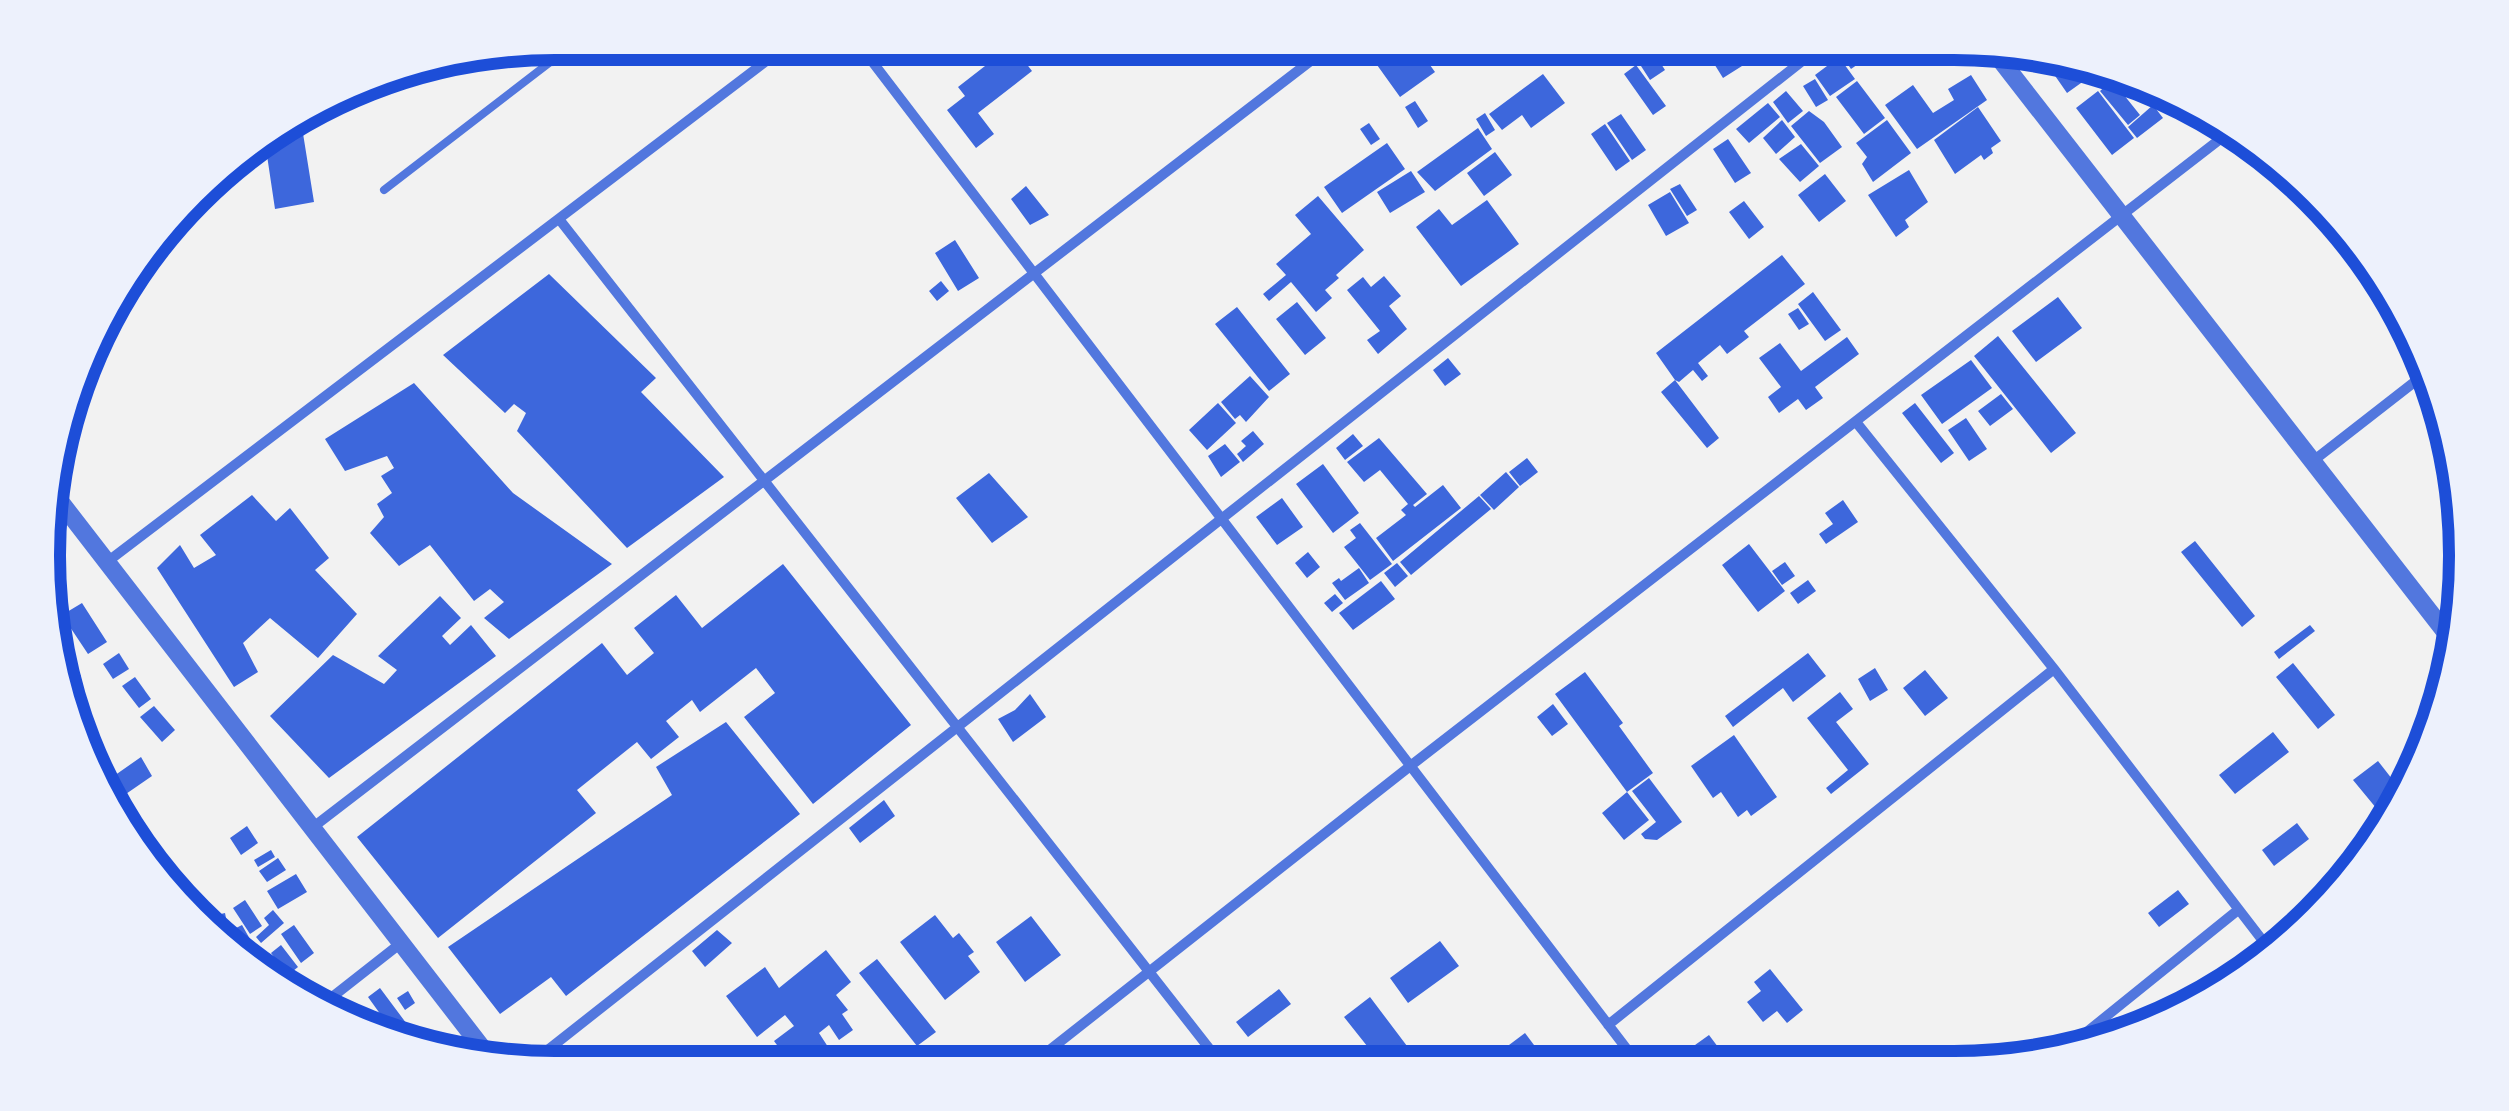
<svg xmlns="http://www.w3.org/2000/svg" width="2509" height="1111" viewBox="0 0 2509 1111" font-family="'Nunito Sans',sans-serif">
<rect width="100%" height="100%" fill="#f2f2f2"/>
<path fill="#3d67dc" d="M1380 43H1414L1435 72 1400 97 1367 51Z
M1641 43H1646L1654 53 1639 64 1629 51Z
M1669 43H1712L1690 58 1682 47 1676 52Z
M1728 43 1742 66 1723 78 1708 54Z
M1861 43H1867L1874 53 1851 69 1842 56Z
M1012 45 1032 71 978 113 994 134 976 148 947 110 965 96 958 87Z
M1656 56 1665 70 1650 80 1641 66Z
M1839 57 1855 79 1830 96 1815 75Z
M2042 57 2076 63 2088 78 2067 93Z
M1636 65 1666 106 1653 115 1624 74Z
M1543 74 1565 103 1531 128 1522 115 1502 130 1489 114Z
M1971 75 1987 100 1917 149 1885 105 1913 85 1933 113 1954 100 1948 89Z
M1815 79 1828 100 1816 107 1803 86Z
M2112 80 2140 115 2128 125 2100 91Z
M1857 81 1885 118 1864 134 1836 97Z
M1786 91 1803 111 1788 123 1773 102Z
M2098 91 2134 138 2112 155 2076 108Z
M1415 101 1428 121 1418 128 1405 107Z
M1768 103 1780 117 1749 143 1736 129Z
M2153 105 2163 118 2137 138 2128 127Z
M1978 107 2001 141 1991 148 1993 153 1984 160 1981 155 1955 174 1934 140Z
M1809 111 1824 122 1842 147 1820 163 1791 126Z
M1485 113 1495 130 1486 136 1476 119Z
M1621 114 1646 150 1632 160 1607 123Z
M1782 120 1795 137 1776 154 1763 138Z
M1887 120 1911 153 1873 182 1862 164 1867 157 1856 143Z
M301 121 314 202 275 209 265 142Z
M1369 123 1380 139 1371 145 1360 129Z
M1605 124 1630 161 1616 171 1591 134Z
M1478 128 1492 149 1435 191 1417 172Z
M1728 139 1751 173 1735 183 1713 149Z
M1387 143 1405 169 1342 213 1324 187Z
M1801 144 1819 166 1800 182 1779 159Z
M1495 152 1512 175 1484 196 1467 173Z
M1909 170 1928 202 1905 220 1909 227 1896 237 1868 195Z
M1411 171 1425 192 1390 213 1377 192Z
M1825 174 1846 201 1819 222 1798 195Z
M1680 184 1697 210 1687 216 1670 189Z
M1026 186 1049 215 1030 225 1011 199Z
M1670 192 1689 223 1666 236 1648 205Z
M1318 196 1364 250 1336 275 1339 278 1325 290 1332 298 1316 312 1291 282 1269 301 1263 294 1286 275 1276 264 1311 234 1295 215Z
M1487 200 1519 244 1461 286 1416 227 1439 209 1452 225Z
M1744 201 1764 227 1749 239 1729 212Z
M955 240 979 278 958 291 935 253Z
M1782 255 1805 284 1744 331 1749 337 1727 354 1720 345 1698 363 1708 376 1702 381 1693 370 1679 382 1675 380 1656 353Z
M549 274 656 378 641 392 724 477 627 548 517 431 526 413 514 404 505 413 443 355Z
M1384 276 1401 296 1389 306 1407 329 1378 354 1367 340 1380 331 1347 290 1363 277 1371 287Z
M941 281 949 291 937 301 929 291Z
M1813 292 1841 330 1825 341 1798 304Z
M2058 297 2082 328 2036 362 2012 331Z
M1297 302 1326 338 1305 355 1276 319Z
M1237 307 1290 374 1269 391 1215 324Z
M1798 308 1809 324 1799 330 1788 314Z
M1998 336 2076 433 2051 453 1974 356Z
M1847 337 1859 354 1815 387 1823 398 1806 410 1798 399 1779 413 1768 397 1781 387 1759 358 1780 343 1801 371Z
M1448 358 1461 374 1445 386 1433 370Z
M1971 360 1992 388 1942 424 1921 395Z
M1250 376 1269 397 1246 422 1240 415 1235 419 1221 402Z
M1675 380 1719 438 1707 448 1661 392Z
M414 383 513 493 612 564 509 639 484 618 504 602 490 589 474 601 430 545 399 566 370 533 384 517 377 504 392 493 381 476 394 468 387 456 345 471 325 439Z
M2001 394 2013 409 1990 426 1978 411Z
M1218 403 1236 423 1207 450 1189 430Z
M1915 403 1954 453 1941 463 1902 413Z
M1966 418 1987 449 1969 461 1948 430Z
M1253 431 1264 444 1243 462 1237 454 1246 446 1241 441Z
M1353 434 1363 446 1345 460 1336 448Z
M1379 438 1427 494 1413 505 1415 507 1443 485 1461 508 1393 561 1376 538 1406 515 1401 510 1408 504 1380 470 1364 482 1347 462Z
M1225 444 1240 462 1221 477 1208 456Z
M1527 458 1538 472 1520 486 1509 472Z
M1323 464 1359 513 1333 533 1296 484Z
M1506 472 1519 487 1494 510 1480 495Z
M989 473 1028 517 992 543 956 498Z
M252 495 276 521 290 508 329 558 315 570 357 614 318 658 270 618 243 643 258 672 234 687 157 568 180 545 194 568 216 555 200 535Z
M1479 496 1491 509 1411 575 1400 562Z
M1282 498 1303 527 1277 545 1256 517Z
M1843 500 1858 522 1826 544 1819 534 1833 524 1825 513Z
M1360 523 1392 564 1370 580 1344 547 1356 538 1350 530Z
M2195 541 2255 616 2242 627 2181 552Z
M1749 544 1785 591 1758 612 1722 565Z
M1308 552 1320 567 1307 578 1295 563Z
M1785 562 1795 576 1782 585 1772 571Z
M1397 563 1408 576 1395 587 1384 573Z
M783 564 911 725 813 804 744 717 775 693 756 668 700 712 692 700 666 721 679 737 651 759 637 742 577 790 596 813 438 938 357 837 602 643 627 675 654 653 634 628 676 595 702 628Z
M1359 568 1369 583 1345 600 1332 583 1339 578 1341 581Z
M1808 580 1816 591 1798 604 1790 593Z
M1381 581 1395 599 1353 630 1339 613Z
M1335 594 1343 603 1332 612 1324 603Z
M440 596 461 618 442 636 450 645 471 625 496 656 329 778 270 716 333 655 384 684 397 670 378 656Z
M82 603 107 642 88 654 62 615Z
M2310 625 2315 631 2279 659 2274 652Z
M119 653 129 669 113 679 103 664Z
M1808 653 1826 676 1793 702 1783 688 1733 727 1725 716Z
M2293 663 2335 715 2318 729 2276 677Z
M73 664 81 676 64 687 59 673Z
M1875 668 1888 690 1870 701 1858 679Z
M1925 670 1948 698 1925 716 1903 688Z
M1585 672 1623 723 1619 726 1653 773 1627 792 1555 694Z
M135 677 151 699 139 708 122 686Z
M1840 692 1853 709 1836 722 1869 764 1831 794 1826 788 1848 770 1807 718Z
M1030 694 1046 717 1013 742 998 719 1015 710Z
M1553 704 1568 724 1552 736 1537 717Z
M154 706 175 730 162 742 140 717Z
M726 722 800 814 566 996 551 977 500 1014 448 947 672 795 656 767Z
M2273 732 2289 752 2235 794 2219 775Z
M1734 735 1777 797 1751 816 1747 810 1738 817 1721 792 1713 798 1691 766Z
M141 757 152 776 123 796 111 778Z
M2378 761 2403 793 2393 815 2386 820 2353 780Z
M1649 778 1682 822 1657 840 1645 839 1641 834 1656 822 1632 791Z
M1627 792 1649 820 1624 840 1602 813Z
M884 800 895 816 860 843 849 828Z
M116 801 123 811 120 815 126 822 122 825 109 807Z
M2297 823 2309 839 2274 866 2262 850Z
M247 826 258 843 241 855 230 838Z
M271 850 275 857 258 867 254 860Z
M278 858 286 870 267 882 259 871Z
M2358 860 2360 864 2343 883 2337 874Z
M296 874 307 892 278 909 267 891Z
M2178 890 2189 904 2159 927 2148 913Z
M245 900 262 926 250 934 233 908Z
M273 910 284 923 261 943 256 937 269 925 264 918Z
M225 913 231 943 226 944 204 918Z
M935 915 953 938 959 933 974 952 968 956 980 972 945 1000 900 942Z
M1031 916 1061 955 1025 982 996 942Z
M242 925 263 962 253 967 230 931Z
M294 925 314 953 301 963 281 934Z
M717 930 732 943 705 967 692 951Z
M1440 941 1459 966 1408 1003 1390 978Z
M281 945 298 967 288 975 271 953Z
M826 950 851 982 836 995 848 1010 842 1014 853 1030 839 1040 829 1025 819 1033 830 1050 806 1068H794L774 1041 794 1026 785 1015 757 1037 726 996 765 967 779 988Z
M877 959 936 1032 917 1046 859 973Z
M1770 969 1803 1010 1787 1023 1777 1011 1763 1022 1747 1002 1761 991 1754 982Z
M380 988 424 1047 401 1043 368 997Z
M1279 989 1291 1004 1248 1037 1236 1022Z
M408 991 415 1003 405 1010 397 998Z
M1370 997 1407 1046 1380 1066H1371L1367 1061 1375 1056 1344 1017Z
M1525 1033 1540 1053 1524 1066H1481Z
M1709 1035 1721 1051 1704 1062 1701 1057 1695 1061 1688 1050Z"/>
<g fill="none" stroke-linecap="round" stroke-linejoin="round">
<path stroke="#5277de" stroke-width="8" d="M384 190 575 43"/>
<path stroke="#5277de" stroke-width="10" d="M858 43 1639 1065
M559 219 1223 1066
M1856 422 2054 669 2273 954
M2313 461 2426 373
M107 562 790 43
M312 828 1334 43
M322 1005 401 943
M1608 1025 2054 669
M2062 1052 2238 910
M530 1064 1825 43
M1028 1067 1409 767 2228 133"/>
<path stroke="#5277de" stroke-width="18" d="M1992 49 2450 638
M52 491 490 1058"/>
</g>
<path d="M0 0H2509V1111H0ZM555 60H1954A495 495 0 0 1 2449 555V556A495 495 0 0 1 1954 1051H555A495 495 0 0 1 60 556V555A495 495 0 0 1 555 60Z" fill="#edf1fc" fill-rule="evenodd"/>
<path fill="none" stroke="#1d4ed8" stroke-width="12" d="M555 60H1954A495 495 0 0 1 2449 555V556A495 495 0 0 1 1954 1051H555A495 495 0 0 1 60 556V555A495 495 0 0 1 555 60Z"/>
</svg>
